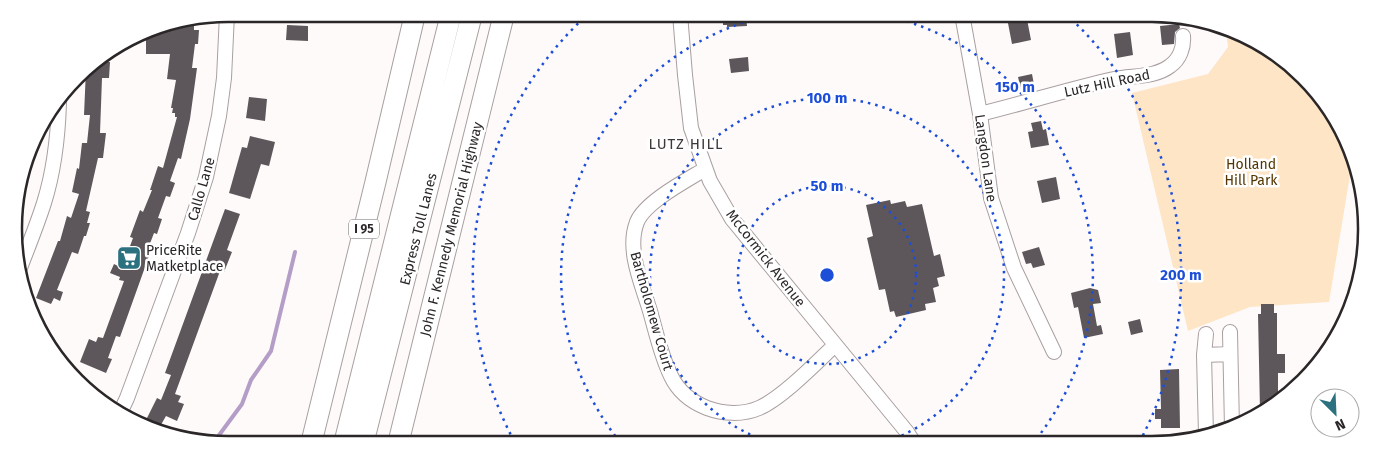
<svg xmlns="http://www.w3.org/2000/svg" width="1380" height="458" viewBox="0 0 1380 458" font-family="'Fira Sans',sans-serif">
<rect width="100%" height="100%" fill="#fefafa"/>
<path fill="#fde5c6" d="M1226 31 1282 58 1337 121 1352 163 1329 302 1250 307 1188 331 1132 93 1208 74 1228 47Z"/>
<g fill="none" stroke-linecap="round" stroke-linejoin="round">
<path stroke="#b49ec7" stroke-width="4" d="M214 442 242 404 251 380 271 351 295 252"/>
</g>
<path fill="#5d575b" d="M723 14H746L747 26 727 27V25H723Z
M1013 14H1026L1031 40 1012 44 1007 18 1014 17Z
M194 21V30H199L198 44H195L192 68H197L190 119 181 159 178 158 170 181 175 183 170 197 166 196 158 218 162 219 157 234 154 233 146 254 149 256 120 337 116 336 108 358 112 359 106 373 80 362 89 339 96 342 98 337 103 338 124 281 119 280 120 277 110 273 114 264 122 268 133 238 130 237 140 210 143 212 152 190H150L158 166 163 168 177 117H175V113H172L173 108H171L176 80 167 79 170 54H146V31L153 29 172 30V25Z
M1179 24 1180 28 1175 32 1174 44 1162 45 1160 26Z
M287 25 308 26V41L286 40Z
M1130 32 1133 55 1117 58 1114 34Z
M108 55 107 62H110L109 78H102L100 133H106L103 158H98L86 211 90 212 87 223H90L86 236H84L78 254 72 252 57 290 63 292 60 301 54 298 51 304 36 298 58 241H60L67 216 71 218 79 194 72 192 77 168 79 169 82 143H87L90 115H84L86 69Z
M748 57 749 71 731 73 729 59Z
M1032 74 1035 90 1022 94 1018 77Z
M249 97 267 99 265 121 246 118Z
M1041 121 1043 130 1046 129 1049 145 1031 148 1028 132 1033 131 1031 123Z
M250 136 275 142 269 166 261 164 250 199 229 193 242 147 247 148Z
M1056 177 1060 199 1042 203 1037 181Z
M890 200 891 204 905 201 907 207 922 204 934 256 940 254 945 276 937 278 939 286 933 288 936 302 925 304 926 310 896 317 894 311 890 312 885 289 879 290 867 238 873 236 866 205Z
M225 209 240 214 227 250 232 252 224 272 220 271 175 394 181 396 178 402 184 404 177 421 166 416 158 430 144 424 157 398 161 400 171 375 165 373Z
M1039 247 1045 265 1033 268 1031 263 1026 264 1022 252Z
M1090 288 1098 290 1101 303 1093 304 1097 326 1101 325 1103 334 1084 338 1078 307 1074 308 1071 293Z
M1261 304H1274V313H1277V354H1285V373H1278V400L1260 411 1258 314H1261Z
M1140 319 1143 332 1131 335 1128 322Z
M1179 369 1180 428H1161V419H1155V409H1161L1160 370Z"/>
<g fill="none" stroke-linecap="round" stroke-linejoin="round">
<defs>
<path id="minor" d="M680 14 685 75 691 128 710 181 732 219 907 432 914 443
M962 14 980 114 991 198 1014 268 1054 352
M980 114C1025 103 1069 89 1114 79 1133 75 1154 78 1170 66 1180 59 1184 47 1183 36
M705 169C687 180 645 202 637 222 626 250 642 284 650 311 656 332 661 356 671 376 678 391 692 402 707 408 723 414 743 415 759 408 782 398 816 363 835 345
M20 268C28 247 37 225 44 203 54 171 58 136 59 103
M1230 332 1232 428
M1204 355 1230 354
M120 413 127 398 188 233 206 177 219 116 224 78 227 14
M1206 435 1204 355 1206 334"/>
<path id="highway" d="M311 444 375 184 415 14
M344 444 451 14
M363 444 472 14
M398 444 504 14"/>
</defs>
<use href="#minor" stroke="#a99fa0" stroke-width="16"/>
<use href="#highway" stroke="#a99fa0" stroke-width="22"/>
<use href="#minor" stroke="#fff" stroke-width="14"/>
<use href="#highway" stroke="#fff" stroke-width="20"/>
</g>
<g fill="none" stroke="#1d4ed8" stroke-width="2.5" stroke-dasharray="2.5 5">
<circle cx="827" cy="275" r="89"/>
<path d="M771 443A177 177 0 1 1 883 443"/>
<path d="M620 442A266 266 0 0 1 776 14M878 14A266 266 0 0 1 1034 442"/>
<path d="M514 441A354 354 0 0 1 588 14M1066 14A354 354 0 0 1 1140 441"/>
</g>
<defs>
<symbol id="supermarket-square" viewBox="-11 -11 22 22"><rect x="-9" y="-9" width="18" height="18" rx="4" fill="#2c7180" stroke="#fff"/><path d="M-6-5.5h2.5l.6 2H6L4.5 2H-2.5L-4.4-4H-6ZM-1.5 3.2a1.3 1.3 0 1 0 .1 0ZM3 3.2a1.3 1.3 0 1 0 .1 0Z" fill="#fff"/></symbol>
</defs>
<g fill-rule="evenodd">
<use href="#supermarket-square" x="115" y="244" width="28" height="28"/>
</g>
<g text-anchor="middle" stroke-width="5" stroke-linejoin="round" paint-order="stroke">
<rect fill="#fff" stroke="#6b6868" stroke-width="1" x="349" y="219.5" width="30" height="19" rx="4"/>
<g font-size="12" font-weight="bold" fill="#2b2728">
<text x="364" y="233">I 95</text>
</g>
<g font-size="14" fill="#2b2728" stroke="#fff">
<text transform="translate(1107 83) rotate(-12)" y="5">Lutz Hill Road</text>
<text transform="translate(986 158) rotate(82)" y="5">Langdon Lane</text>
<text transform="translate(201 189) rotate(-74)" y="5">Callo Lane</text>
<text transform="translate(418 229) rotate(-76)" y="5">Express Toll Lanes</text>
<text transform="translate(451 229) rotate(-76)" y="5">John F. Kennedy Memorial Highway</text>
<text transform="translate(766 258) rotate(52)" y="5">McCormick Avenue</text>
<text transform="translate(652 311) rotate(74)" y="5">Bartholomew Court</text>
</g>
<g font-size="14" fill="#523501" stroke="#fff">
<text x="1251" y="169">Holland<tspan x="1251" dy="16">Hill Park</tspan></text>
</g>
<g font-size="14" fill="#2b2728" stroke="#fff" text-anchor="start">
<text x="146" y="255">PriceRite<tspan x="146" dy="16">Matketplace</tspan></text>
</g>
<g font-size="15" letter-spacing="1" fill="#3f3838" stroke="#fff">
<text x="686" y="149">LUTZ HILL</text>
</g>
</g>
<path d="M0 0H1380V458H0ZM228 22H1152A206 206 0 0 1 1358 228V230A206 206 0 0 1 1152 436H228A206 206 0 0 1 22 230V228A206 206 0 0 1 228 22Z" fill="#fff" fill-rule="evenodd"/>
<path fill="none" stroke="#2b2728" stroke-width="2.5" d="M228 22H1152A206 206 0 0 1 1358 228V230A206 206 0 0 1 1152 436H228A206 206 0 0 1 22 230V228A206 206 0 0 1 228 22Z"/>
<circle cx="827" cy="275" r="8" fill="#1d4ed8" stroke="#fff" stroke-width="2.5"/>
<g font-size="15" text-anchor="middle" font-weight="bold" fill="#1d4ed8" stroke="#fff" stroke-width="5" stroke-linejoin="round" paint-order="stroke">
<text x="1015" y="92">150 m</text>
<text x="827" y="103">100 m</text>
<text x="827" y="191">50 m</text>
<text x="1181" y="280">200 m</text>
</g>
<g transform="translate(1335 413) rotate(156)"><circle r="24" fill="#ffffff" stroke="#aaa9a9"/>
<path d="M0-4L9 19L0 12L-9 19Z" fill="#2c7180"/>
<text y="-8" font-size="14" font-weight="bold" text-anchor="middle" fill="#2b2728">N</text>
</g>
</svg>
